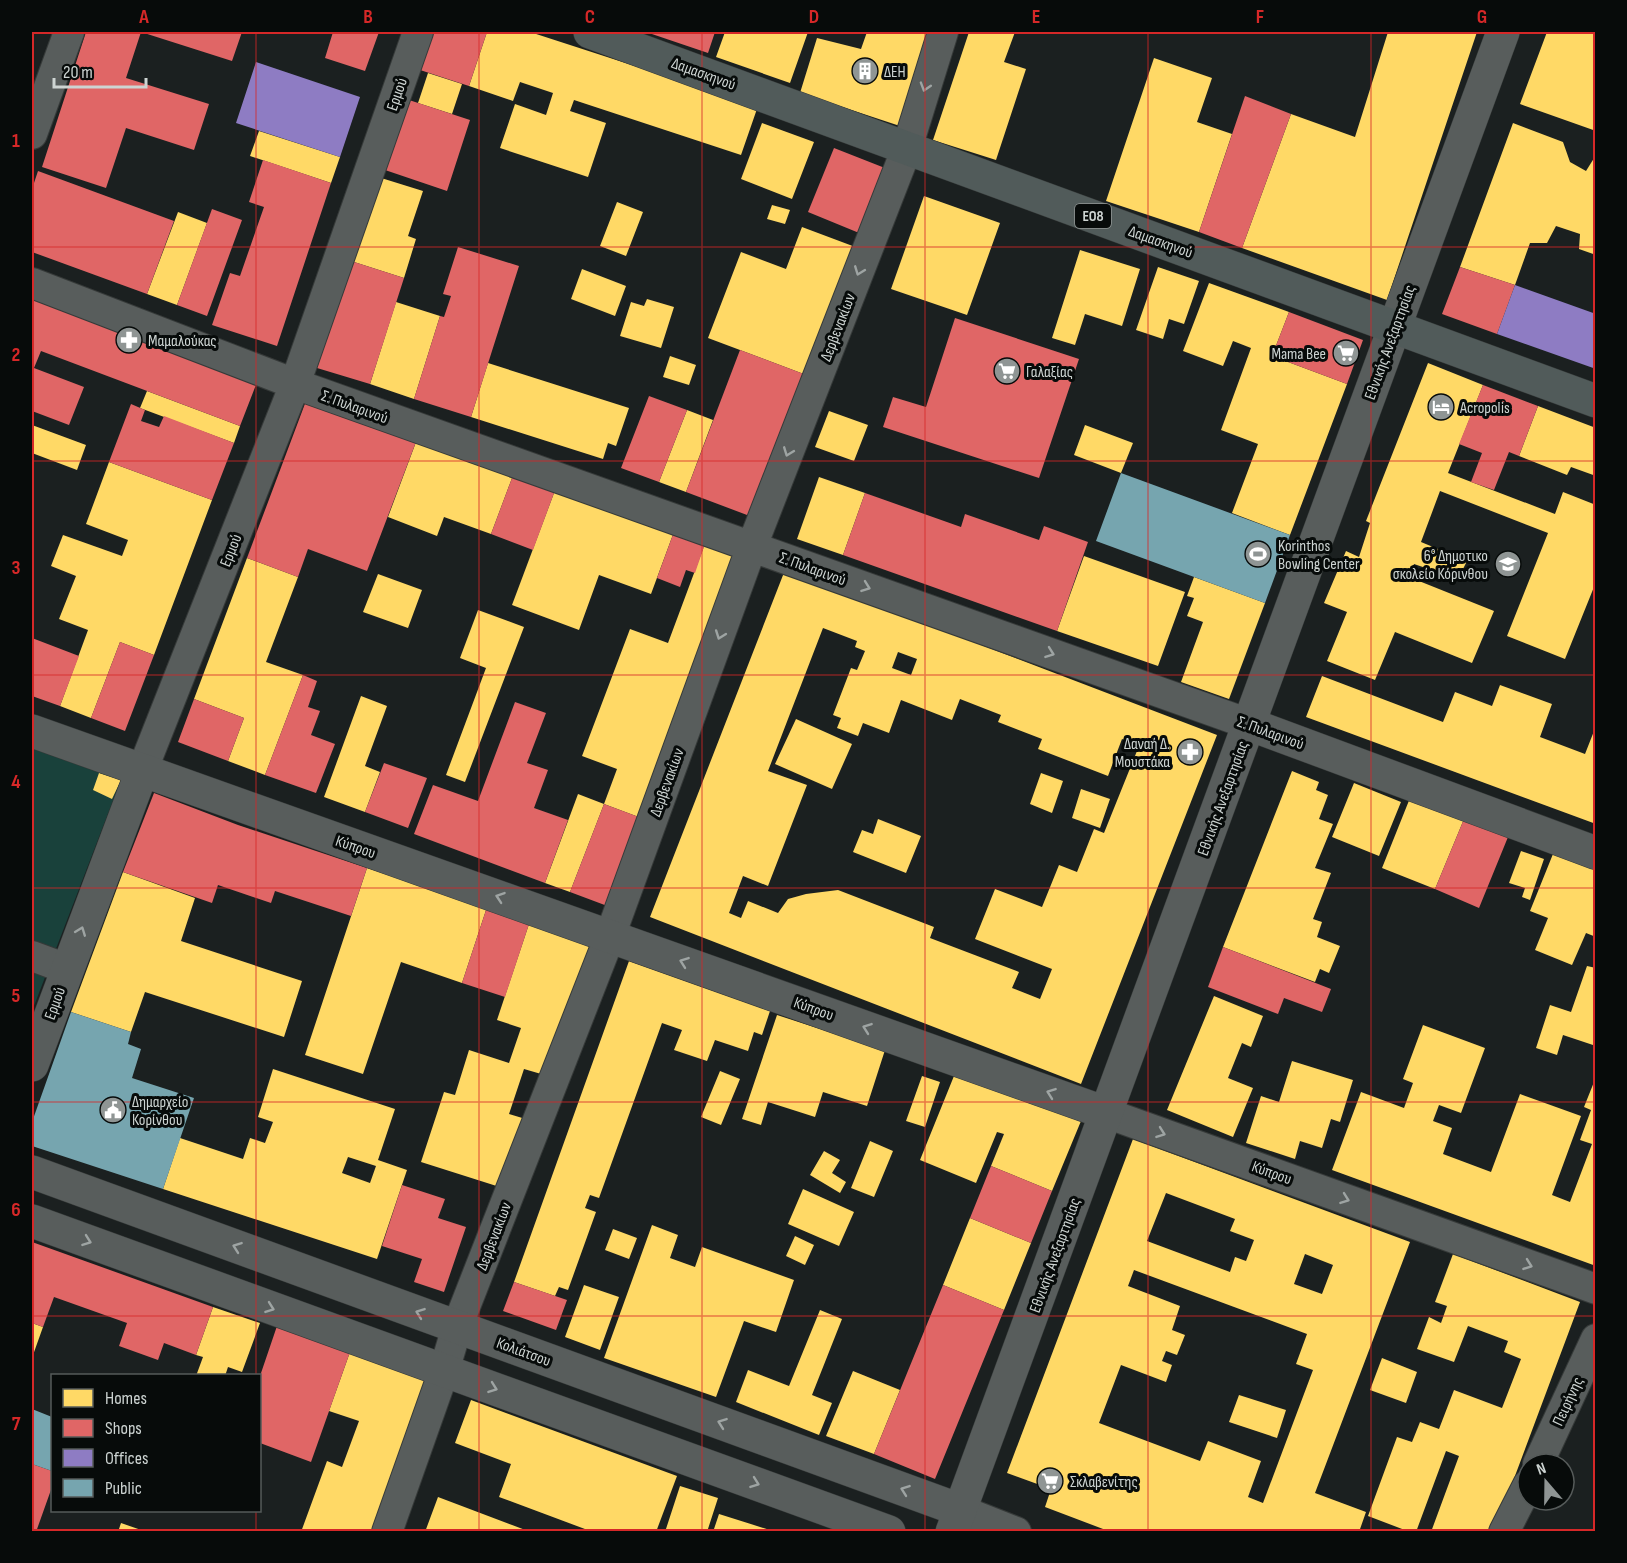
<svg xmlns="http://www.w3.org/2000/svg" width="1627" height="1563" viewBox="0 0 1627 1563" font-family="'Sofia Sans Condensed',sans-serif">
<rect width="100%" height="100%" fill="#1b2020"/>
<path fill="#19413b" d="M32 748 121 780 32 1011Z"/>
<path fill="#ffd966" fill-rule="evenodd" d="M487 32H530L758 106 741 155 574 100 570 111 606 123 588 177 500 148 515 104 546 115 553 93 520 82 513 101 469 86Z
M725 32H808L790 83 716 57Z
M867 32H937L906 128 800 93 817 38 861 49Z
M969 32H1015L1004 62 1026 69 996 160 933 140Z
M1388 32H1477L1387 300 1242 248 1291 114 1355 137Z
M1547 32H1596V131L1520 104Z
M1154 58 1212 78 1197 122 1232 134 1199 232 1106 201Z
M428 73 462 84 452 114 418 103Z
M762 123 814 142 792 199 741 179Z
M1513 123 1563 142 1570 162 1586 171 1596 155V255L1579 249 1580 234 1556 226 1547 243H1530L1515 285 1460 267Z
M259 131 340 157 331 183 250 156Z
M378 177 423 191 408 236 416 239 404 278 351 261Z
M924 196 1000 223 967 315 891 289Z
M617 202 643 212 626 256 600 246Z
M772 205 790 210 785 224 767 219Z
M178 212 207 223 177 305 147 294Z
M802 227 858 248 809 376 708 338 741 252 786 269Z
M1080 250 1140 269 1122 326 1085 314 1075 345 1052 338Z
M1158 267 1199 281 1184 324 1169 319 1163 339 1136 330Z
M582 269 626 286 615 316 571 299Z
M1209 283 1289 312 1272 356 1347 384 1290 535 1232 513 1258 444 1221 430 1251 348 1233 341 1223 366 1183 351Z
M647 299 674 307 661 348 620 336 631 302 644 306Z
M396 302 440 316 414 399 370 384Z
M670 356 696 365 689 385 663 377Z
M488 363 629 408 616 446 608 443 603 459 471 417Z
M1428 363 1483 385 1448 473 1555 514 1563 492 1596 505V582L1565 659 1507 636 1548 533 1440 491 1421 542 1467 561 1458 579 1414 564 1409 577 1494 611 1472 663 1395 632 1375 680 1327 661 1347 612 1324 603 1346 551 1359 557 1370 523 1366 521Z
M147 391 240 426 234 443 140 408Z
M1538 406 1596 428V476L1571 467 1567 475 1519 456Z
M687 410 713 420 686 492 659 482Z
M829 411 868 425 854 461 815 447Z
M32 425 86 445 77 470 32 453Z
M1085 425 1133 443 1121 473 1074 455Z
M419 434 515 470 491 534 444 517 437 536 388 517Z
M109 462 212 500 154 655 120 642 91 718 60 706 88 630 59 619 76 576 51 566 63 535 122 556 128 540 86 524Z
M819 477 865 493 843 555 797 539Z
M557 485 675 529 651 594 599 575 579 630 512 605Z
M706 541 743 555 644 819 604 804 617 769 582 756 630 629 668 643Z
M1084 556 1185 592 1158 666 1057 631Z
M247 558 298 577 266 662 303 675 265 775 228 761 244 718 194 699Z
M785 570 1217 735 1081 1084 650 917ZM823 628 857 641 855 647 865 651 857 670 851 668 833 715 841 718 837 728 858 736 863 723 889 733 901 700 952 720 960 699 1001 715 998 722 1042 739 1038 749 1108 776 1122 739 1139 746 1104 833 1094 829 1077 872 1059 865 1042 907 995 889 975 939 1052 969 1040 999 1012 988 1019 972 930 938 934 927 838 890 806 894 788 899 778 913 748 901 741 918 729 913 743 876 768 886 807 785 768 771ZM898 652 917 659 911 675 892 668Z
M378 574 422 590 408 628 363 612Z
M1194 577 1265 603 1229 699 1181 682 1203 622 1187 616 1194 598 1187 596Z
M478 610 524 627 465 782 446 775 486 668 460 658Z
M1322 676 1443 722 1455 692 1492 706 1500 685 1552 704 1540 737 1585 754 1596 726V824L1306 717Z
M361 696 387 706 365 766 380 772 365 812 324 797Z
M796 719 852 744 832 789 775 764Z
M1292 771 1319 782 1316 790 1328 795 1319 819 1333 824 1315 868 1331 873 1313 919 1322 922 1317 937 1340 946 1329 973 1320 969 1315 982 1223 947Z
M99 773 121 780 112 799 93 790Z
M1041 773 1063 781 1052 813 1030 804Z
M1354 783 1401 802 1379 856 1332 837Z
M1081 789 1110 799 1100 828 1072 818Z
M578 794 604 804 570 892 545 883Z
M1410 798 1464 819 1435 889 1382 868Z
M878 819 921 836 906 873 853 852 862 830 873 834Z
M1555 849 1596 865V937L1586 933 1572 965 1535 950 1548 918 1530 911Z
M1521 851 1544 859 1530 900 1522 897 1525 888 1509 883Z
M367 868 487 907 462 983 401 962 363 1074 305 1055Z
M123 872 195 898 181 941 302 981 284 1037 145 992 131 1032 71 1012Z
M530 921 593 941 548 1076 524 1069 509 1114 529 1120 506 1189 421 1162 444 1092 455 1095 469 1050 509 1063 521 1028 497 1020Z
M629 961 770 1011 762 1035 754 1032 748 1051 715 1040 707 1061 674 1050 682 1030 662 1023 599 1198 590 1195 585 1208 596 1212 568 1290 559 1287 555 1296 514 1282Z
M1587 966 1596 968V1046L1563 1035 1557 1055 1536 1048 1550 1005 1571 1012Z
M1214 996 1263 1016 1251 1047 1242 1043 1228 1078 1253 1088 1233 1137 1167 1110Z
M777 1015 885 1050 867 1106 823 1092 815 1117 768 1102 761 1125 742 1119Z
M1423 1025 1485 1048 1461 1113 1439 1105 1433 1121 1452 1128 1443 1154 1491 1172 1520 1094 1581 1116 1552 1195 1570 1202 1592 1144 1580 1140 1591 1110 1584 1107 1596 1077V1266L1332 1170 1361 1092 1404 1108 1413 1083 1403 1079Z
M1292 1061 1353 1080 1340 1122 1331 1119 1322 1148 1300 1141 1295 1159 1246 1143 1261 1096 1279 1102Z
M273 1069 395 1109 378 1160 407 1170 377 1259 163 1189 180 1138 243 1159 250 1138 265 1143 273 1122 258 1117ZM348 1157 376 1166 370 1183 342 1173Z
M720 1071 740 1079 721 1125 701 1117Z
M956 1071 1081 1121 1052 1191 991 1166 1004 1134 997 1132 976 1183 920 1160Z
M922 1076 940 1082 925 1127 906 1121Z
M1133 1139 1410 1242 1315 1493 1366 1512 1359 1532H1111L1045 1507 1051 1489 1007 1473ZM1166 1193 1235 1219 1230 1231 1254 1240 1246 1261 1235 1257 1230 1272 1147 1241ZM1305 1254 1333 1265 1322 1294 1294 1284ZM1134 1270 1307 1334 1296 1364 1313 1370 1263 1503 1248 1497 1261 1461 1208 1441 1200 1461 1099 1423 1121 1365 1166 1382 1172 1365 1162 1361 1166 1351 1177 1355 1185 1335 1172 1330 1180 1306 1128 1286Z
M870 1141 893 1151 874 1197 851 1188Z
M824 1151 840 1160 832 1173 846 1182 840 1193 810 1175Z
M803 1189 854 1212 839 1246 788 1224Z
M970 1218 1031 1243 1004 1310 943 1285Z
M652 1225 678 1235 670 1258 695 1267 702 1247 794 1280 776 1332 744 1321 716 1397 604 1358Z
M613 1229 637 1238 629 1259 605 1250Z
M795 1236 814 1245 805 1265 786 1256Z
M1453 1254 1580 1302 1494 1532H1431L1459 1456 1446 1451 1416 1532H1410L1368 1516 1397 1437 1412 1442 1420 1422 1439 1429 1454 1390 1502 1408 1521 1359 1504 1352 1508 1341 1468 1326 1454 1362 1417 1349 1429 1317 1441 1323 1447 1306 1435 1302Z
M584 1285 619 1297 600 1350 565 1337Z
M213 1307 260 1323 242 1372 228 1367 225 1376H196L203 1357 196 1355Z
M820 1310 842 1319 812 1395 832 1403 819 1435 736 1402 748 1370 789 1386Z
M32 1323 43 1327 33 1355 32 1354Z
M350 1352 434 1383 380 1532H301L327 1461 342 1467 359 1421 329 1411Z
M1382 1358 1417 1372 1406 1403 1370 1390Z
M853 1371 900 1390 874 1454 826 1436Z
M1239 1395 1286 1410 1277 1438 1229 1422Z
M471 1400 677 1476 656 1532H593L499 1497 511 1464 455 1443Z
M680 1486 718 1498 707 1532H665Z
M438 1497 528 1531V1532H425Z
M719 1514 773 1531V1532H713Z
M121 1523 144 1531V1532H118Z"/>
<path fill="#e06666" d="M86 32H141L126 78 209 104 194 150 126 128 106 188 42 167Z
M141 32H242L232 61Z
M333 32H379L365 71 325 58Z
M430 32H487L469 86 417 69Z
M646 32H715L708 53Z
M1245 96 1291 114 1242 248 1199 232Z
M409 100 470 120 447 191 385 170Z
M834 148 890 170 864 235 808 212Z
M263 160 331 183 277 346 212 325 230 273 240 276 264 207 249 202Z
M38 171 174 221 147 294 32 252V189Z
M212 209 242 220 207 316 177 305Z
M458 247 519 266 471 417 414 399 440 316 444 317 451 296 443 294Z
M351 261 404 278 370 384 317 368Z
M1460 267 1515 285 1497 334 1442 314Z
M32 292 259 377 240 426 41 351 34 368 84 387 69 425 32 411Z
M1289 312 1363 340 1347 384 1272 356Z
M955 318 1079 359 1039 478 883 427 893 397 926 407Z
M740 350 809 376 755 518 686 492Z
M1483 385 1538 406 1519 456 1509 452 1494 490 1471 482 1482 453 1459 444Z
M309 393 419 434 367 571 308 549 298 577 247 558Z
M649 396 687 410 659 482 621 468Z
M131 404 145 410 141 421 159 427 164 416 234 443 212 500 109 462Z
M515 470 557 485 533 550 491 534Z
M865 493 961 527 965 514 1039 540 1044 526 1088 542 1057 631 843 555Z
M675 529 706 541 695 573 686 570 680 587 657 578Z
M32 638 79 656 60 706 32 696Z
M120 642 154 655 125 731 91 718Z
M303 675 317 681 308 707 320 711 311 735 335 744 316 793 265 775Z
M194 699 244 718 228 761 178 742Z
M515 702 546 713 527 763 548 770 534 808 568 820 545 883 414 834 433 785 478 801Z
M384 763 427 778 408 828 365 812Z
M154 793 238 825 367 868 351 916 275 891 271 903 218 885 212 903 123 872Z
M604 804 644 819 610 907 570 892Z
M1464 819 1508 837 1479 908 1435 889Z
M487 907 530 921 505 997 462 983Z
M1223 947 1331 989 1322 1012 1284 998 1278 1014 1208 987Z
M991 1166 1052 1191 1031 1243 970 1218Z
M402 1185 445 1199 438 1218 466 1227 444 1292 414 1282 422 1259 382 1246Z
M32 1242 213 1307 196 1355 164 1343 158 1360 119 1346 127 1323 54 1297 43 1327 32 1323Z
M514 1282 567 1300 556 1330 503 1311Z
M943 1285 1004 1310 935 1479 874 1454Z
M277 1326 350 1352 311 1462 260 1443V1376Z
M32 1464 52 1471V1487L36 1532H32Z"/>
<path fill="#8e7cc3" d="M256 62 360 97 340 157 236 123Z
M1515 285 1596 314V369L1497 334Z"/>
<path fill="#76a5af" d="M1121 473 1290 535 1265 603 1096 541Z
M71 1012 131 1032 128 1044 141 1049 132 1078 194 1098 163 1189 32 1146V1122Z
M32 1409 52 1417V1471L32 1464Z"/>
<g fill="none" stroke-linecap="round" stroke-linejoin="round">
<defs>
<path id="street" d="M32 134 69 32
M32 283 295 384 1249 724
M142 771 295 384 418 32
M32 956 67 969
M1106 1113 1596 1289
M1538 1464 1596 1339
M960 1510 1016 1532
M387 1532 444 1371 457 1327 610 936 752 546 907 148 943 32
M1504 1532 1528 1485"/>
<path id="secondary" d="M1249 724 1596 853
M32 731 1106 1113
M32 1065 142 771
M32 1172 960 1510
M32 1221 889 1532
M952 1532 1503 32"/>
<path id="primary" d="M590 32 1596 401"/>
</defs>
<use href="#street" stroke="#363a39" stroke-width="32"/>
<use href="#secondary" stroke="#363a39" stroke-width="34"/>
<use href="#primary" stroke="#363a39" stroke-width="34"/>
<use href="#street" stroke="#585d5c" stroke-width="30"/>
<use href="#secondary" stroke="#585d5c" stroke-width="33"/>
<use href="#primary" stroke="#515b5a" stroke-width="33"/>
</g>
<defs><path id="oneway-chevron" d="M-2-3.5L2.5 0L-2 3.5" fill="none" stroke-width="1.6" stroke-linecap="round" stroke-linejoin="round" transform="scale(1.5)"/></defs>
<g stroke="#9ea4a3">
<use href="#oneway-chevron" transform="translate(925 87) rotate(107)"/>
<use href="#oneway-chevron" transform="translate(859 271) rotate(111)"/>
<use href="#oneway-chevron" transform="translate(788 452) rotate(111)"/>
<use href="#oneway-chevron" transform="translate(866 587) rotate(20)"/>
<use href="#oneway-chevron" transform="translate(720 635) rotate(110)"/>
<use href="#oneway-chevron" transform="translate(1050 653) rotate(20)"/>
<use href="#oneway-chevron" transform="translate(500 897) rotate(-161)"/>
<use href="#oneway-chevron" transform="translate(81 931) rotate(-69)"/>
<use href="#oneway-chevron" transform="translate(684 962) rotate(-160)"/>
<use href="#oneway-chevron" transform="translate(867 1028) rotate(-160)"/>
<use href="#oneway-chevron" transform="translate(1051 1093) rotate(-160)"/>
<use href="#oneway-chevron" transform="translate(1161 1133) rotate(20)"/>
<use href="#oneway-chevron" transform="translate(1345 1199) rotate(20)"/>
<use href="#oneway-chevron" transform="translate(87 1241) rotate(20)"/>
<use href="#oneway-chevron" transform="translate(237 1247) rotate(-160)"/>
<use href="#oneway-chevron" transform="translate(1528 1265) rotate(20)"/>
<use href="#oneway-chevron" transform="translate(270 1308) rotate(20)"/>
<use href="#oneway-chevron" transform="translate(420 1313) rotate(-160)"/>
<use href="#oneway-chevron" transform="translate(493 1388) rotate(20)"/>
<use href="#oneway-chevron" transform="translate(722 1423) rotate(-160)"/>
<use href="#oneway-chevron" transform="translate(755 1483) rotate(20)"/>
<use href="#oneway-chevron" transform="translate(905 1490) rotate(-160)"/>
</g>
<path fill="none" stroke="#d62828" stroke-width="1.5" stroke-opacity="0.55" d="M256 32V1376M479 32V1532M702 32V1532M925 32V1532M1148 32V1532M1371 32V1532M32 247H1596M32 461H1596M32 675H1596M32 888H1596M32 1102H1596M32 1316H1596M256 1510V1532"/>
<defs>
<symbol id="building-disc" viewBox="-11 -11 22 22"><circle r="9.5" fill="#8f9594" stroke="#070b0a"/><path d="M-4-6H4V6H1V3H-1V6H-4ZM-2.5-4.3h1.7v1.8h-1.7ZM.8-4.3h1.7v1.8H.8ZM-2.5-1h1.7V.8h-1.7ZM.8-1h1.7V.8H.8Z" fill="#fff"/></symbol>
<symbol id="pharmacy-disc" viewBox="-11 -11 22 22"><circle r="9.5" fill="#8f9594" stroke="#070b0a"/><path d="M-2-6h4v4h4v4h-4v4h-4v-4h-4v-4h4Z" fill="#fff"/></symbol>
<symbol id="supermarket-disc" viewBox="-11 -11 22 22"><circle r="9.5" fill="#8f9594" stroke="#070b0a"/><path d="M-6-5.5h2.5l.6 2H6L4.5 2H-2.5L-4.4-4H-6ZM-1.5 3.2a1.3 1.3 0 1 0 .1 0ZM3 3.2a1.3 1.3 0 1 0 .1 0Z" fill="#fff"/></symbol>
<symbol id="hotel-disc" viewBox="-11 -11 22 22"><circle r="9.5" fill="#8f9594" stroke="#070b0a"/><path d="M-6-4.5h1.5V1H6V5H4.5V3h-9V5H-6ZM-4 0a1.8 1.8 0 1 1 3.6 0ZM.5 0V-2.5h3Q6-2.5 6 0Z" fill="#fff"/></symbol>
<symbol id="stadium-disc" viewBox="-11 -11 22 22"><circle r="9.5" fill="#8f9594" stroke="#070b0a"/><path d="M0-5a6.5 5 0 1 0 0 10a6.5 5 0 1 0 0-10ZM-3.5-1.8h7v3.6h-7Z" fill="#fff"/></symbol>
<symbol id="school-disc" viewBox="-11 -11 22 22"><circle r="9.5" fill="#8f9594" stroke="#070b0a"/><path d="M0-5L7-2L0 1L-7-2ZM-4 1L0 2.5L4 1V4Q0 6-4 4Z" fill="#fff"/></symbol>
<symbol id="civic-disc" viewBox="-11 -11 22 22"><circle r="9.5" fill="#8f9594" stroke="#070b0a"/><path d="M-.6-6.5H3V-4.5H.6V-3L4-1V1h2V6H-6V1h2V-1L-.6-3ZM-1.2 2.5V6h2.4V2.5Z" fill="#fff"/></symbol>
</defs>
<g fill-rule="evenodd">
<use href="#building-disc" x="850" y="56" width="30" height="30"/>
<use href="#pharmacy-disc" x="114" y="325" width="30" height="30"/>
<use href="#supermarket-disc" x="1331" y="338" width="30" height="30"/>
<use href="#supermarket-disc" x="992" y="356" width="30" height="30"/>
<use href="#hotel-disc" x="1426" y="392" width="30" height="30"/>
<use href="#stadium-disc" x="1243" y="539" width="30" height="30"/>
<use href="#school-disc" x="1493" y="549" width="30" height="30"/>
<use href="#pharmacy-disc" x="1175" y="737" width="30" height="30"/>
<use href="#civic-disc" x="98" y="1095" width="30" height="30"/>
<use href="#supermarket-disc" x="1035" y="1466" width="30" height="30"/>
</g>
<g text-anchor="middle" stroke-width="6" stroke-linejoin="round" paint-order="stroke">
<rect fill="#070b0a" stroke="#929896" stroke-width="1.5" x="1075" y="204" width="36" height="24" rx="4.5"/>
<g font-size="15" font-weight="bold" fill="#cdd4d2">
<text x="1093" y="221">ΕΟ8</text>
</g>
<g font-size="16" fill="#cdd4d2" stroke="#070b0a" text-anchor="start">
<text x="884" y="77">ΔΕΗ</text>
<text x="148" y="346">Μαμαλούκας</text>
<text x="1326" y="359" text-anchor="end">Mama Bee</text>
<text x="1026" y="377">Γαλαξίας</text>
<text x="1460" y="413">Acropolis</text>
<text x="1278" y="551">Korinthos<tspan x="1278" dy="18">Bowling Center</tspan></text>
<text x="1488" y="561" text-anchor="end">6° Δημοτικο<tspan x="1488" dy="18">σκολείο Κόρινθου</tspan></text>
<text x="1170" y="749" text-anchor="end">Δαναή Δ.<tspan x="1170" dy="18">Μουστάκα</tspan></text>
<text x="132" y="1107">Δημαρχείο<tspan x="132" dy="18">Κορίνθου</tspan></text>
<text x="1070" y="1487">Σκλαβενίτης</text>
</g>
<g font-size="16" fill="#cdd4d2" stroke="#070b0a">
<text transform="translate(704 73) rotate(20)" y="6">Δαμασκηνού</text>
<text transform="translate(396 94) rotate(-71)" y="6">Ερμού</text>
<text transform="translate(1161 241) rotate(20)" y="6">Δαμασκηνού</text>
<text transform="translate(837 327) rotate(-69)" y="6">Δερβενακίων</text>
<text transform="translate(1389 342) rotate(-70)" y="6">Εθνικής Ανεξαρτησίας</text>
<text transform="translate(355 406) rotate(20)" y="6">Σ. Πυλαρινού</text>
<text transform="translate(230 550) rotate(-68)" y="6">Ερμού</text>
<text transform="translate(813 568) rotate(20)" y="6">Σ. Πυλαρινού</text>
<text transform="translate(1271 732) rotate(20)" y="6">Σ. Πυλαρινού</text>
<text transform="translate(666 782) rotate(-70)" y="6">Δερβενακίων</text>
<text transform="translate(1222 798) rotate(-70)" y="6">Εθνικής Ανεξαρτησίας</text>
<text transform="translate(356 846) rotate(19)" y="6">Κύπρου</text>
<text transform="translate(54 1003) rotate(-70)" y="6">Ερμού</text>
<text transform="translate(814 1008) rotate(20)" y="6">Κύπρου</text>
<text transform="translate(1272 1172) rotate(20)" y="6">Κύπρου</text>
<text transform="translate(493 1236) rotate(-69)" y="6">Δερβενακίων</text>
<text transform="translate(1054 1255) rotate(-70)" y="6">Εθνικής Ανεξαρτησίας</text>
<text transform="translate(524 1351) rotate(20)" y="6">Κολιάτσου</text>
<text transform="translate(1567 1401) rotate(-65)" y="6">Πειρήνης</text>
</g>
</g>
<rect width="1627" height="1563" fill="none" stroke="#070b0a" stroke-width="66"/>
<rect x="51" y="1374" width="210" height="138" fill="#070b0a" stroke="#565b5a" stroke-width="1.5"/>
<rect x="63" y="1389" width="30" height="18" fill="#ffd966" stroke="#565b5a" stroke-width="1.5"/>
<text x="105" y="1404" font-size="18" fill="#cdd4d2">Homes</text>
<rect x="63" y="1419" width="30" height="18" fill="#e06666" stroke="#565b5a" stroke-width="1.5"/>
<text x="105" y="1434" font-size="18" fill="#cdd4d2">Shops</text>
<rect x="63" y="1449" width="30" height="18" fill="#8e7cc3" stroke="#565b5a" stroke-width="1.5"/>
<text x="105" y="1464" font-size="18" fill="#cdd4d2">Offices</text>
<rect x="63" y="1479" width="30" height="18" fill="#76a5af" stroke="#565b5a" stroke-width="1.5"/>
<text x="105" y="1494" font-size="18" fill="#cdd4d2">Public</text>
<g transform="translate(1546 1482) rotate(340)"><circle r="28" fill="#070b0a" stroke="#565b5a" stroke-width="1.5"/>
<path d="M0-4.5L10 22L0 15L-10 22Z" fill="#8f9594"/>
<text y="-9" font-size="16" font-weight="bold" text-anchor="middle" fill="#cdd4d2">N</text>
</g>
<path d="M54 78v9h92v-9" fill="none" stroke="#cdd4d2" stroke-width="3"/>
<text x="63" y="78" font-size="18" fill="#cdd4d2" stroke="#070b0a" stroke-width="4.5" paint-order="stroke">20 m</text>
<rect x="33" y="33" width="1561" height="1497" fill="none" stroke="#d62828" stroke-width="2"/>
<g font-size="20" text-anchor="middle" font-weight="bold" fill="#d62828">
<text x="144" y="23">A</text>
<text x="368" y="23">B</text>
<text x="590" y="23">C</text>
<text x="814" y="23">D</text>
<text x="1036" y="23">E</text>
<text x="1260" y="23">F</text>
<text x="1482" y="23">G</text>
<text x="16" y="147">1</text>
<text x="16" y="361">2</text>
<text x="16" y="574">3</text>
<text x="16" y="788">4</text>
<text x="16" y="1002">5</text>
<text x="16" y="1216">6</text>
<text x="16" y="1430">7</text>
</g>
</svg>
